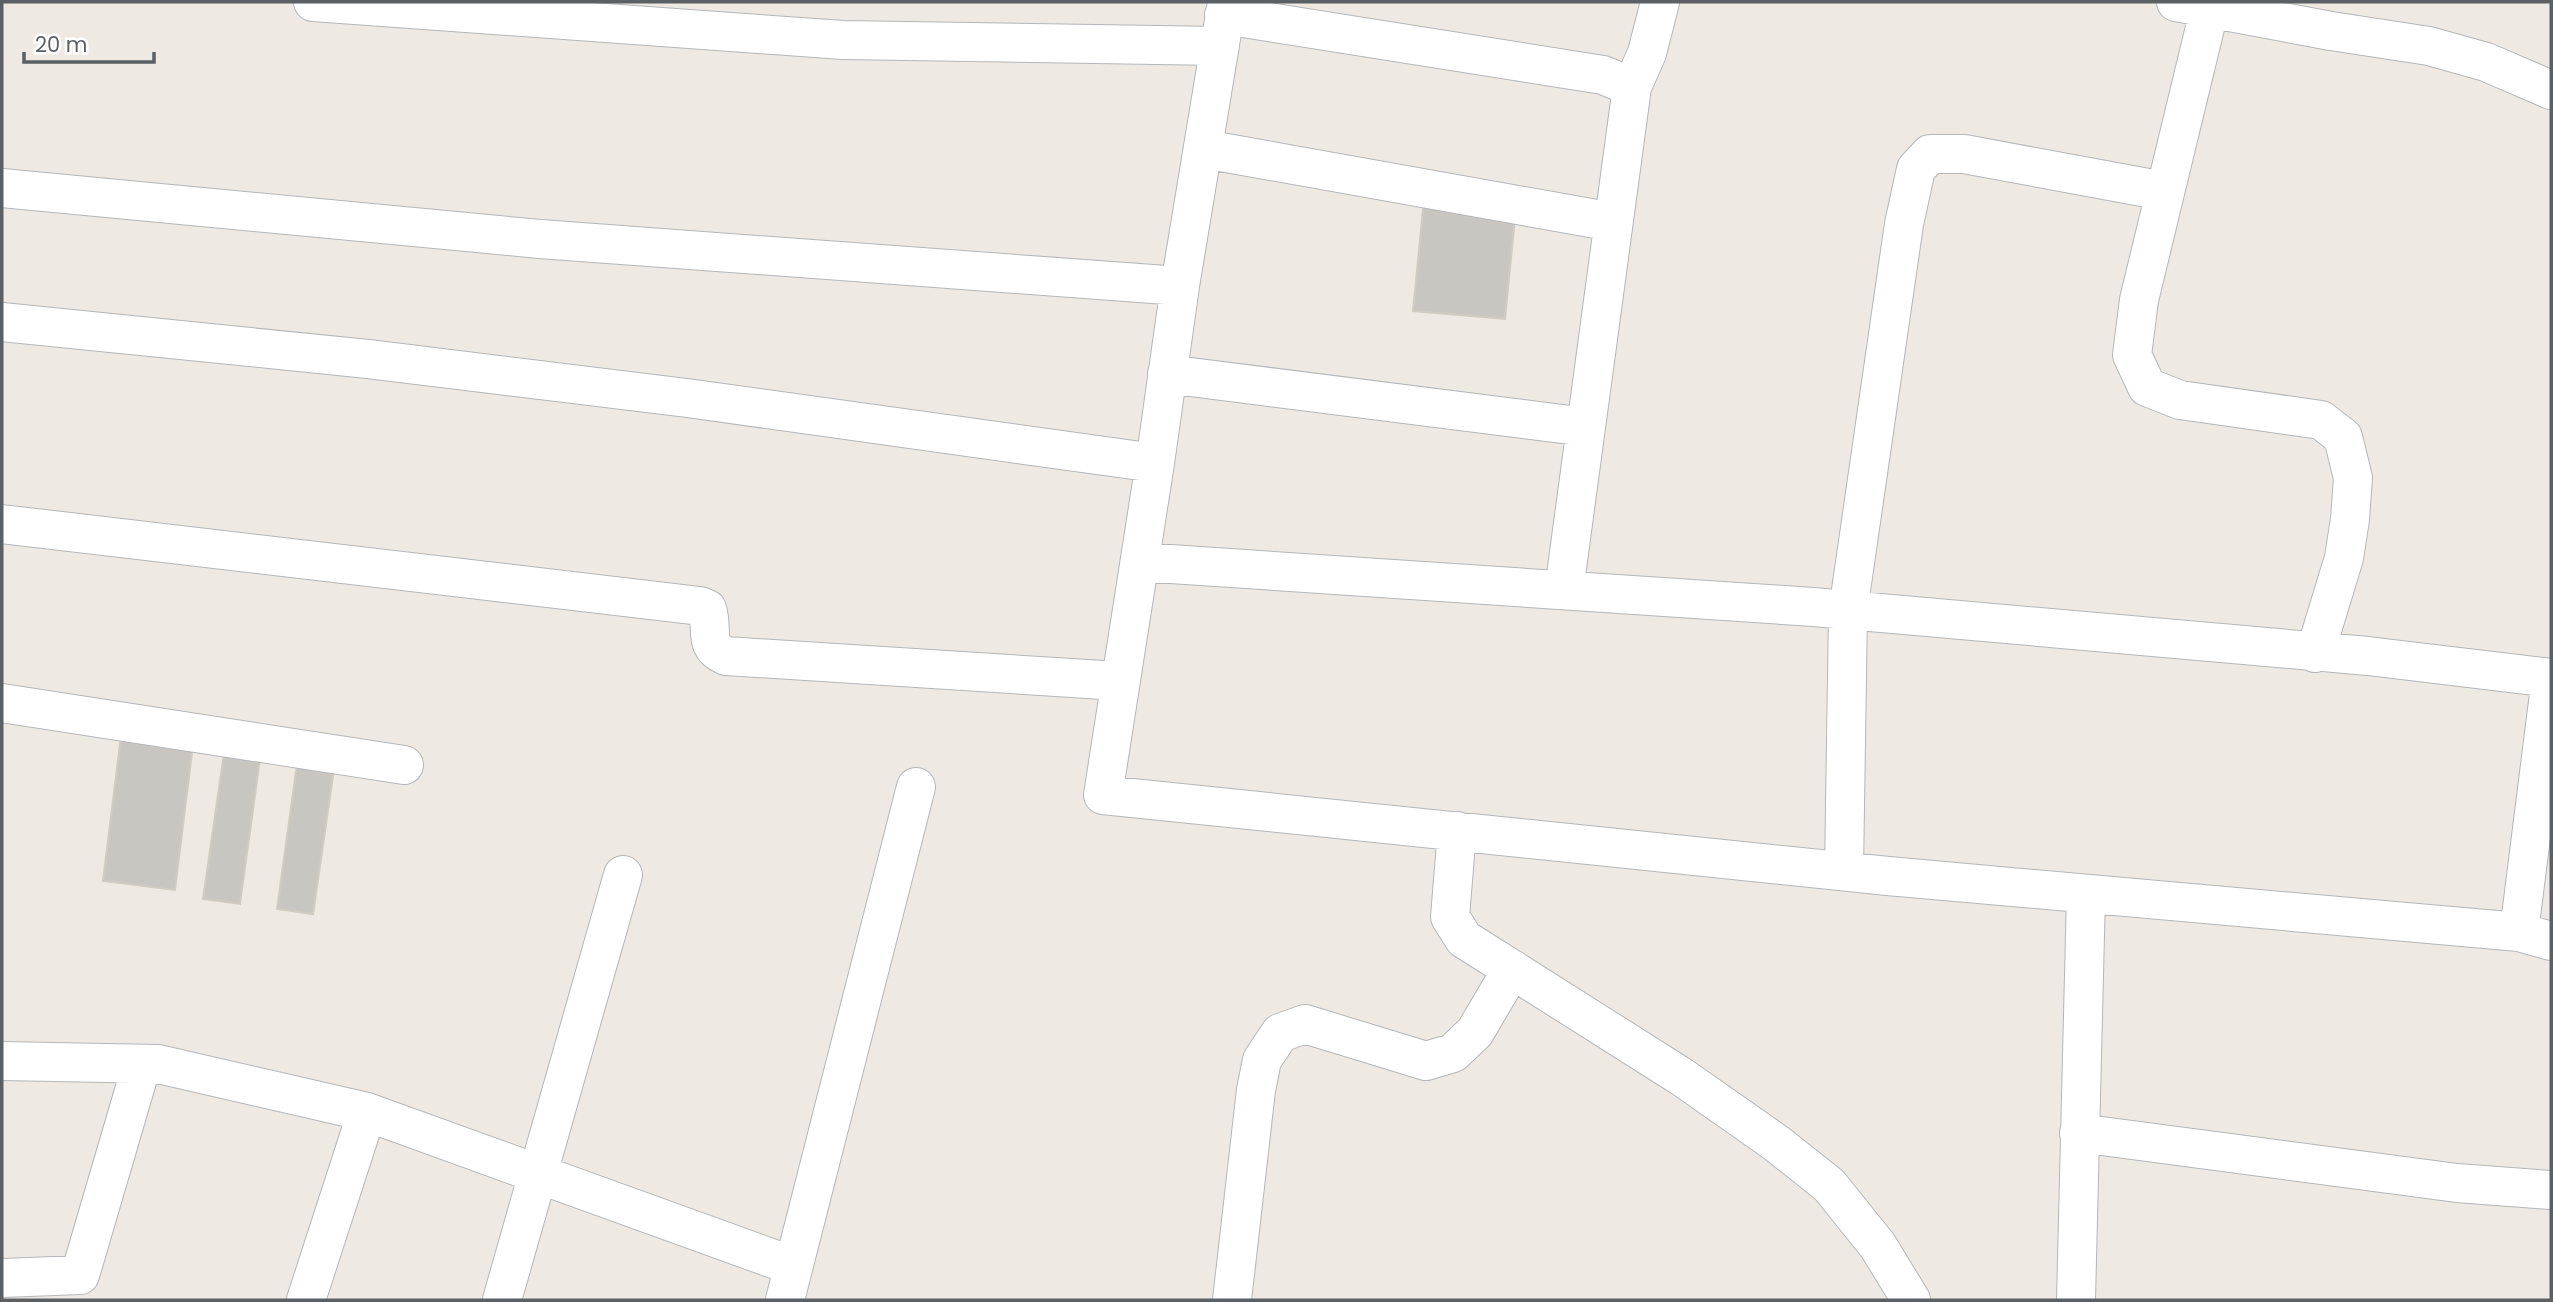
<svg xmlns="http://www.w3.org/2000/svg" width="2553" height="1302" viewBox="0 0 2553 1302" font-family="Poppins,sans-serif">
<rect width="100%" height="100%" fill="#eeeae3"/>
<path fill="#c9c5c0" stroke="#d2cbc1" stroke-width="2" d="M1424 199 1516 208 1505 319 1413 311Z
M121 736 193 745 175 890 103 881Z
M224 753 260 759 240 904 203 899Z
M297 764 334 769 313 914 277 909Z"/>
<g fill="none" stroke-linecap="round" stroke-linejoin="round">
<defs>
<path id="minor" d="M313 2 843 40 1220 46
M1227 2 1180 286 1155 463 1103 795 1888 876 2519 932 2551 678
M2176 2 2331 31 2429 46 2486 62 2551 90
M2210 7 2139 300 2132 355 2147 387 2180 400 2321 420 2343 437 2353 478 2350 519 2344 558 2315 653
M1224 15 1603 75 1632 87 1564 590
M1632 87 1647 53 1660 2
M1204 149 1613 222
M2 188 540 239 1180 286
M2 322 368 359 687 398 1155 463
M1167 374 1586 427
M2 524 700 606 707 609C714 629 702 646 726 656L1119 681
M1140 562 1813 607 2368 656 2551 678
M2 703 404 765
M1457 831 1450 917 1464 939 1682 1077 1776 1143 1829 1185 1878 1246 1911 1300
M1844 871 1848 611 1904 224 1916 169 1930 154H1964L2164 191
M2519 932 2551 941
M2 1061 158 1064 367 1112 793 1266
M2079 1133 2457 1183 2551 1190
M2 1278 80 1275 142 1064
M306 1300 367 1112
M502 1300 623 875
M785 1300 916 787
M1232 1300 1256 1090 1262 1060 1280 1033 1305 1024 1426 1061 1453 1053 1475 1032 1512 969
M2076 1300 2086 894"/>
</defs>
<use href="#minor" stroke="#b3b6ba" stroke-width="40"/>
<use href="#minor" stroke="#fff" stroke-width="38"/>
</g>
<rect width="2553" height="1302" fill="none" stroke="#5b6064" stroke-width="7"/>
<path d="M24 52v10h130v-10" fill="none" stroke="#5b6064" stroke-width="3.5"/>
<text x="35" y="52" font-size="21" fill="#5b6064" stroke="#ffffff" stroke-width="5" paint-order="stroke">20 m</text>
</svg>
